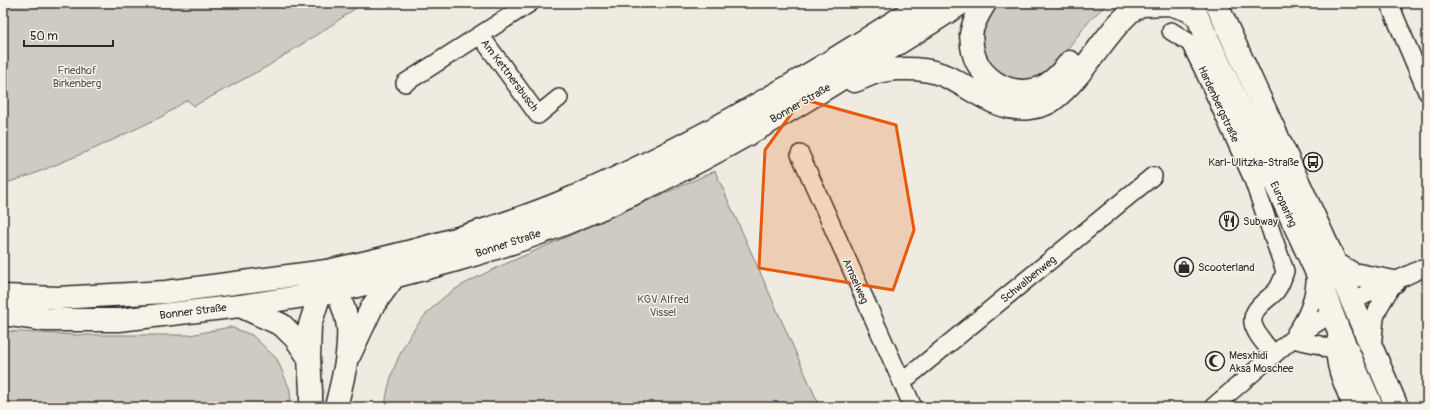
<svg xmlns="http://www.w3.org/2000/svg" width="1430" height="410" viewBox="0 0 1430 410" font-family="Pangolin,sans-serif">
<rect width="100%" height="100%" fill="#efebe0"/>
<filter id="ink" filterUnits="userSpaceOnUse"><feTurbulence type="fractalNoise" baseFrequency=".025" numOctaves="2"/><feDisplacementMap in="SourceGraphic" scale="8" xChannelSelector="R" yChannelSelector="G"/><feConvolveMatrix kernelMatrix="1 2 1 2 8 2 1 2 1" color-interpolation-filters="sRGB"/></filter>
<g filter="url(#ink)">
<path fill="#cfcbc2" stroke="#7d7b76" d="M3 3H363L333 24 268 66 194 106 187 100 163 116 96 148 31 175 3 184Z
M992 3H1108L1090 20 1061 57 1047 70 1036 78 1023 81 997 74 980 53 982 17Z
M715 171 820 407H385C390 361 415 316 454 290 470 280 486 273 503 265Z
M230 327 252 335 277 359 290 390 291 407H3V331L78 335H190Z"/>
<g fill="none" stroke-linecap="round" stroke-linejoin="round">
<defs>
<path id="minor" d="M1389 3 1427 92
M1171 31 1190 43 1203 69 1252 177 1285 271C1283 278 1281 285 1276 291 1268 300 1251 308 1253 323 1255 334 1267 346 1274 355
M480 35 538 115 559 98
M405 83 530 3
M800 154 913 407
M1352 302 1365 295 1427 266
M1338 329C1330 361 1340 378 1352 407
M1295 334C1310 313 1314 299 1316 273
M1292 339 1320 345 1334 352
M1372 348 1375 318 1378 309 1394 282
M902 382 1153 176
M1213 407 1292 339 1332 313"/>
<path id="major" d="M1191 3 1316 271 1338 329 1372 407
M1216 3 1336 264 1397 407
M1336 264 1353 274 1394 282
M3 296 58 298 166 292 327 271
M3 314 46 320H119L240 306 337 291"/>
<path id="highway" d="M985 3C979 13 973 22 971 34 971 37 972 42 972 46 976 77 1007 97 1037 89 1051 85 1062 72 1070 62
M1141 5 1170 4 1188 10 1197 16
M854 81C862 79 869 74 877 72 890 69 910 68 923 70 962 74 988 113 1029 108 1039 107 1047 105 1054 99 1079 80 1099 45 1120 22L1130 12 1144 3
M327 271C411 253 495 231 574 197 697 144 811 75 924 3
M330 278C338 293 346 310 348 327 350 354 342 382 336 407
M337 291C413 272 491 253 564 224 705 168 834 84 962 3
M240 306 282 325 296 339 309 358
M350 354 372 307 394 277
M311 407V391L309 358 310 325 327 271"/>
</defs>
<use href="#minor" stroke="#2b2b2b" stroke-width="20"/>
<use href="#major" stroke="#2b2b2b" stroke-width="25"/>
<use href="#highway" stroke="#2b2b2b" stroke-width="25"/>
<use href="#minor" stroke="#f7f3e8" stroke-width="17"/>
<use href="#major" stroke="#f7f3e8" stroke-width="22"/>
<use href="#highway" stroke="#f7f3e8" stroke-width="22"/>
</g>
</g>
<path fill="#e8590c" fill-opacity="0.2" stroke="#e8590c" stroke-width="3" stroke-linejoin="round" d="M802 99 896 125 914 230 893 290 759 268 765 150Z"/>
<defs>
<symbol id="bus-ring" viewBox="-11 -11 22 22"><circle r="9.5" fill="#f7f3e8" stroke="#2b2b2b" stroke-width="1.5"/><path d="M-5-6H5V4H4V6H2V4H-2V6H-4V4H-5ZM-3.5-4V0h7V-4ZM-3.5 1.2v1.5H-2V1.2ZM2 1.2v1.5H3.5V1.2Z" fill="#2b2b2b"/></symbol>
<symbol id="restaurant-ring" viewBox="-11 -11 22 22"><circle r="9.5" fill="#f7f3e8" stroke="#2b2b2b" stroke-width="1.5"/><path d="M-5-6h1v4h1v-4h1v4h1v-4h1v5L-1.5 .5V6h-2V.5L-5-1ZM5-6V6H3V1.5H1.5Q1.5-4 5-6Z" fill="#2b2b2b"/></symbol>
<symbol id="shop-ring" viewBox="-11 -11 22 22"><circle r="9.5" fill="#f7f3e8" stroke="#2b2b2b" stroke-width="1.5"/><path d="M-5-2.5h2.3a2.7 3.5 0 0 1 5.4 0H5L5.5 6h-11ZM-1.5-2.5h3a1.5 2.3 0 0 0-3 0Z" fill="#2b2b2b"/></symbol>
<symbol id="mosque-ring" viewBox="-11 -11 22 22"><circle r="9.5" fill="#f7f3e8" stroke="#2b2b2b" stroke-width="1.5"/><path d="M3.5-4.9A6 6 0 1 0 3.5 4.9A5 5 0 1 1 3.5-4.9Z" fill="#2b2b2b"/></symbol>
</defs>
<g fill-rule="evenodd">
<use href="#bus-ring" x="1302" y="151" width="22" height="22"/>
<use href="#restaurant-ring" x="1218" y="210" width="22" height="22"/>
<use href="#shop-ring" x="1173" y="256" width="22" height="22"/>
<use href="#mosque-ring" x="1204" y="350" width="22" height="22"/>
</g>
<g text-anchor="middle" stroke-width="3" stroke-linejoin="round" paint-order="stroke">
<g font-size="11" fill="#545351" stroke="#f7f3e8">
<text x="77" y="74">Friedhof<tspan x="77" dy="13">Birkenberg</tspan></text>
<text x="663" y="303">KGV Alfred<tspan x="663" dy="13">Vissel</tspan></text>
</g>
<g font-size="11" fill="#2b2b2b" stroke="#f7f3e8">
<text transform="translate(510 75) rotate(53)" y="4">Am Kettnersbusch</text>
<text transform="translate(800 103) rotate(-30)" y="4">Bonner Straße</text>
<text transform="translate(1219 104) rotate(65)" y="4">Hardenbergstraße</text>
<text transform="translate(1284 204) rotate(65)" y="4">Europaring</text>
<text transform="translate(508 243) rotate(-18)" y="4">Bonner Straße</text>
<text transform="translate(1028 279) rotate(-39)" y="4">Schwalbenweg</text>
<text transform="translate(856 281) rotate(66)" y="4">Amselweg</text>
<text transform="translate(193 311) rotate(-7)" y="4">Bonner Straße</text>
</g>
<g font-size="11" fill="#2b2b2b" stroke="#f7f3e8" text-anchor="start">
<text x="1299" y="166" text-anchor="end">Karl-Ulitzka-Straße</text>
<text x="1243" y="225">Subway</text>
<text x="1198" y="271">Scooterland</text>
<text x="1229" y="359">Mesxhidi<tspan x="1229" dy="13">Aksa Moschee</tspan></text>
</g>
</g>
<rect width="1430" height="410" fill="none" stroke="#f7f3e8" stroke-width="16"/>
<rect x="8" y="8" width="1414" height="394" fill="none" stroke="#2b2b2b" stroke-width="1.5" filter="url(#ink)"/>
<path d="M24 40v6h89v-6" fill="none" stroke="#2b2b2b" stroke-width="2"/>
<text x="30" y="40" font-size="12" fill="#2b2b2b" stroke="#f7f3e8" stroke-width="3" paint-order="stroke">50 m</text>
</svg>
